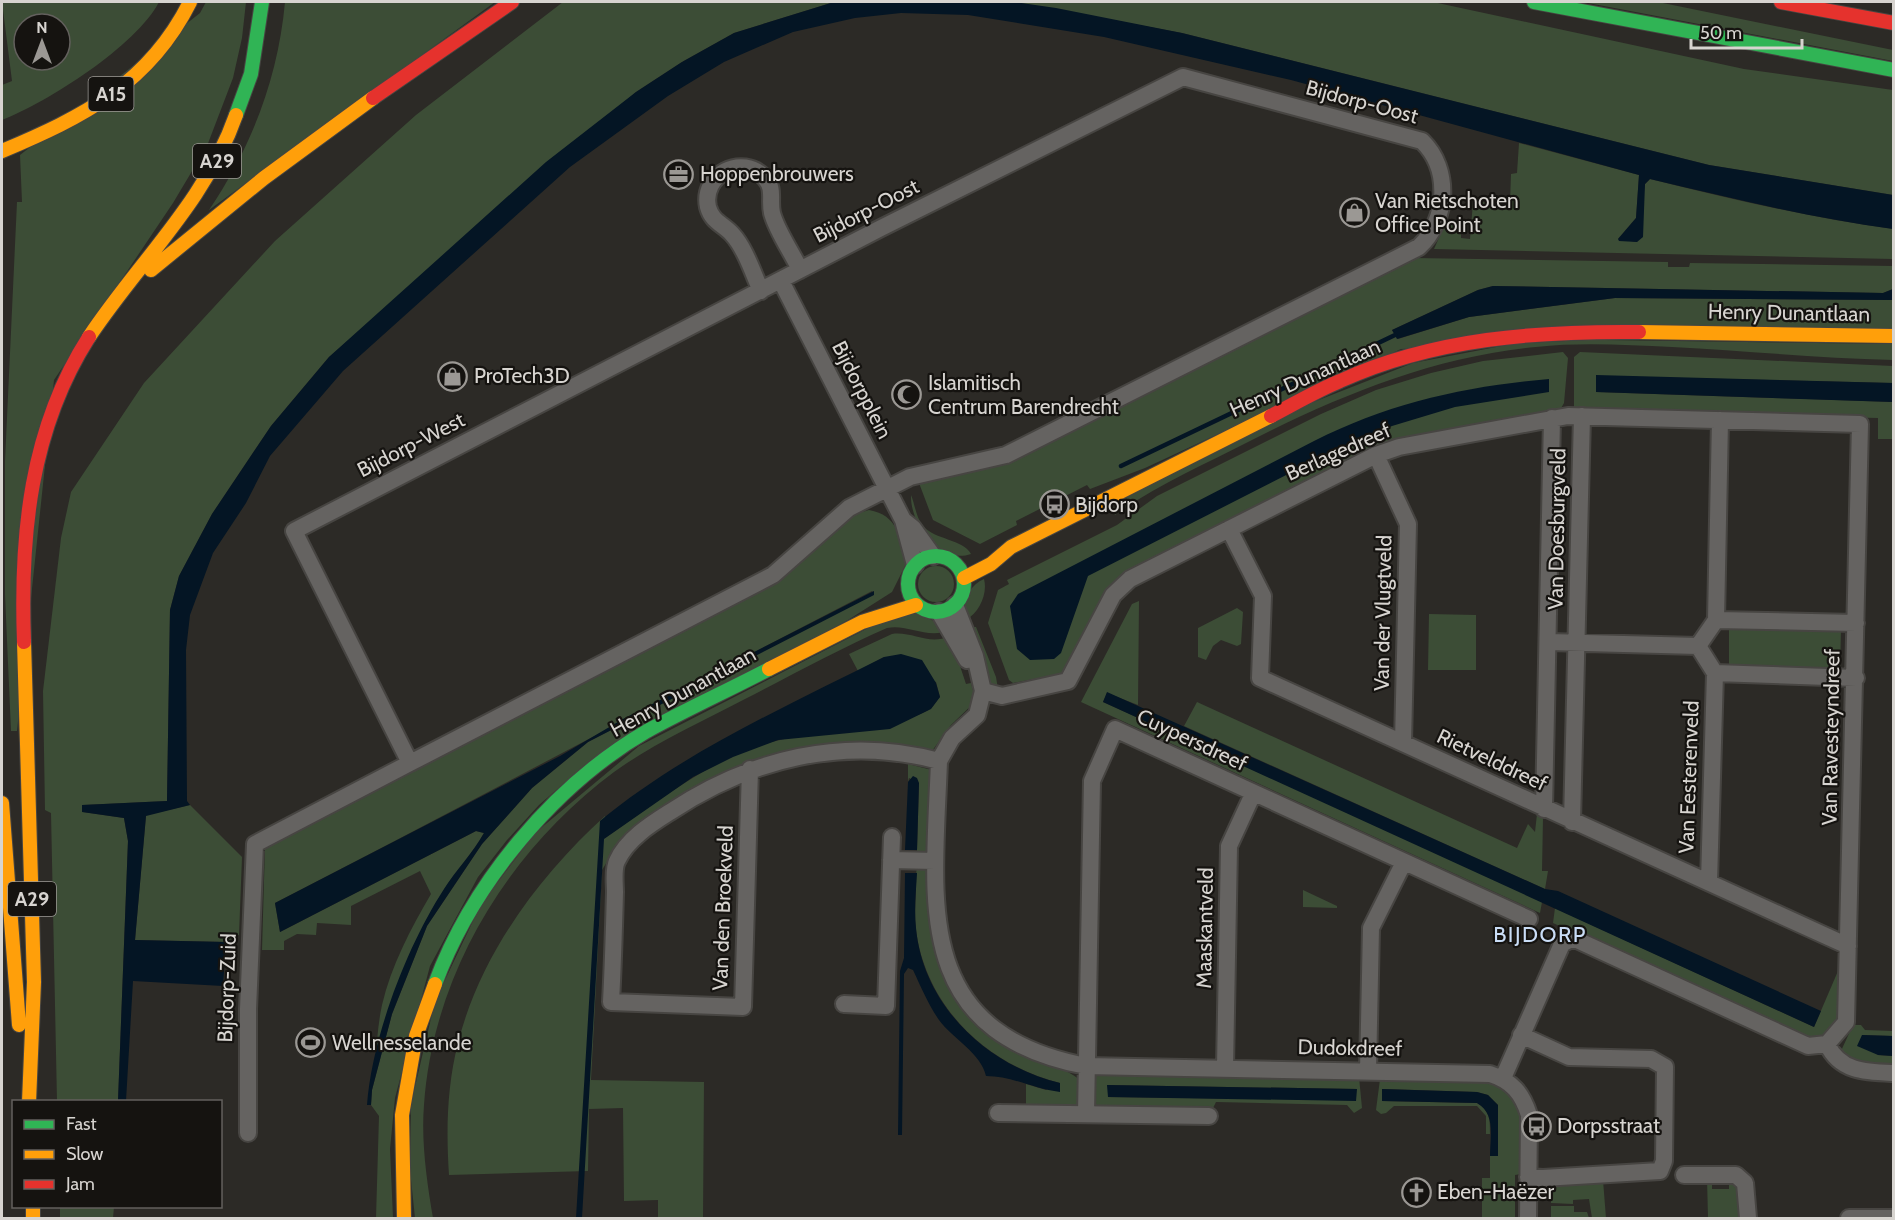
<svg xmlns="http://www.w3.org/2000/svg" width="1895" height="1220" viewBox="0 0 1895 1220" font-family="Cabin,sans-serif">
<rect width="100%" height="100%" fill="#2c2a26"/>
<path fill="#3c4d36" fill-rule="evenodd" d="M2 2H159C136 46 48 102 2 120V85L12 81ZM24 24H60V60H24Z
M206 2H246L242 38 233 78 207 146 173 203 54 380 17 731H11L5 595V461L17 202H22L20 155 200 13Z
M285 2H495L209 210C252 146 278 78 285 2Z
M563 2H834L734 33 682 62 636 92 329 357 271 426 212 514 179 576 170 610 167 801 83 805V812L124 818 128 841 118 1101H57L51 813 45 810 43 691 61 538 71 492 144 383 275 241 416 115Z
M1015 2H1433L1744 69 1893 90V195L1709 165 1182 33Z
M1583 2H1658L1893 50V61Z
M1519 143 1639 175 1636 218 1618 239 1637 242 1645 184 1650 179C1731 199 1811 218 1894 229L1893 259 1434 249 1445 224 1461 225V238L1470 239 1473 202 1510 203 1511 174 1517 173Z
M1414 258 1668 262V267H1689L1690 263 1893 266V289L1883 293 1493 286 1478 290 1392 330 1398 339 1469 317 1615 298 1893 300V328H1838L1401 349 1145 468 1090 489 1087 485 1016 521 1017 525 980 544 933 520 919 483 935 477 1018 459Z
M1538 339 1893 344V360C1820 358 1746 351 1672 347 1627 345 1581 342 1536 347 1433 357 1341 395 1250 441 1204 465 1156 485 1115 515L1112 509 1132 493 1306 405 1413 363Z
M1563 352 1568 358 1564 403 1560 410 1397 442 1124 578 1066 672 1050 681 1049 676 1013 683 1009 680 988 623 998 590 1009 584 1007 580 1117 525 1157 496 1321 414 1376 390 1431 373 1483 361Z
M1580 352 1893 366V383L1596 376 1597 392 1893 402V439H1878V418L1580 411 1574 409V357Z
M911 495C915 505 916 517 923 526 935 540 963 539 971 554 939 565 910 524 911 495Z
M869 510C898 515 900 538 907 562L892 592 848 620 591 760 539 805 507 840 478 877 430 966 395 1098 390 1149 393 1218H376L379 1116 371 1105 372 1090 392 1014 427 926 482 844 532 788 588 742 874 593 872 591C672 694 475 800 275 903L280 932 476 831 484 833C473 853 456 870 444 890 410 943 390 1001 375 1061 377 1043 378 1023 382 1005 391 966 411 928 431 894L420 871 351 906V925L317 923 316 935 297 934 284 941V950H262L265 846 777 582 852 515Z
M918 584a18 18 0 1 1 36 0a18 18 0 1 1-36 0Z
M984 579C988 594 979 613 966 620 961 604 968 586 984 579Z
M1139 601 1138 705 1107 693 1103 702 1493 878 1542 902 1540 913 1081 702 1132 604Z
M1237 608 1243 612 1241 644 1237 646 1221 640 1213 646 1206 660 1198 657V628Z
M916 613 936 622 943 632C924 637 906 624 887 628 839 649 792 675 745 699 701 722 654 743 614 772 509 850 433 973 424 1105 421 1142 427 1182 433 1218H415L410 1170 411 1104 435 1001 481 904 535 833 639 746 874 625Z
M1429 614 1476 615V670H1428Z
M1729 625 1841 628 1840 671 1729 668Z
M969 627H976L996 677 998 689 991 684Z
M892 634C912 631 930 646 949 636L962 661 960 666 966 684 971 683 976 701 951 725 932 751 857 746 806 747 761 761 613 852 602 870 591 1080 704 1082 703 1218H658V1200L624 1201 623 1108 589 1109 588 1171 449 1175C446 1130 447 1086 458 1043 480 955 539 876 605 816V838C659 801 714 755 780 740 811 733 910 726 931 708 934 705 937 700 940 697L936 682 884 657 858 671 849 654Z
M1197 702 1517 848 1528 824 1535 832 1537 814 1543 818 1542 871H1548L1545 889 1184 726Z
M908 764 932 770C930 874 908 976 1004 1046 1024 1059 1071 1067 1081 1082L1078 1109 1059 1111 1057 1105H1026V1084L1046 1090 1060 1083C987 1065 926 1007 916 930 914 915 916 899 916 884 917 850 918 817 919 783L909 778 908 782Z
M190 805 242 857 239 935 226 942 135 940 146 815Z
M1303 890 1337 906V908L1303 907Z
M1555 908 1814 1027 1838 971 1837 1024 1828 1037 1810 1040 1553 923Z
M1853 1025H1861L1865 1030 1893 1031V1036L1862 1035 1878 1055 1893 1056V1066H1868L1840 1053Z
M1095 1073 1359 1077 1362 1108 1354 1113 1347 1105 1216 1102 1213 1108 1110 1105 1105 1110 1094 1107 1092 1102ZM1108 1085 1356 1089V1100L1108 1097Z
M1380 1079 1492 1082 1514 1095 1522 1118 1521 1174 1515 1175V1218H1482V1178H1490V1156L1498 1155V1105L1488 1095 1477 1092 1383 1089 1382 1101 1477 1103C1490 1111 1490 1119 1490 1134H1486V1116L1477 1106H1394L1386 1113 1381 1114 1376 1110Z
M1707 1178H1712V1189H1729V1178L1738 1182 1743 1209 1739 1217 1708 1218Z
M1603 1180 1606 1218H1592L1589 1199 1573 1200V1204L1551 1203V1183Z
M1551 1206H1574V1212H1587L1589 1218H1551Z
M60 1207H114L113 1218H60Z"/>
<path fill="#041524" d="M834 2H1015L1056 8 1182 33 1709 165 1893 195V229C1811 218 1731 198 1650 179L1645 184 1643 237 1637 242 1619 241 1618 239 1636 218 1639 175 1291 80 1104 37 968 15 901 13 855 18 793 32 724 62 668 96 570 167 343 371 270 456 246 503 213 553 190 615 186 650 187 801 190 805 146 816 135 940 226 942 223 986 133 981 126 1101H118L128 841 124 818 82 812V805L167 801 170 610 179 576 212 514 271 426 329 357 546 162 636 92 682 62 734 33Z
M1493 286 1883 293 1893 289 1894 300 1615 298 1469 317 1397 339 1392 330 1478 290Z
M1596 375 1893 383V402L1596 392Z
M1549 379V392L1455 407 1392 426 1296 470 1088 576 1061 653 1054 659 1030 660 1017 649 1010 606 1018 594 1314 441C1389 403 1466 386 1549 379Z
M874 591V595L588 742 532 788 482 844 427 926 392 1014 372 1090 371 1105H367C372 1037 407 946 444 889 456 870 473 853 484 833L476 831 280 932 275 903 560 756 623 719Z
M901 654 922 660 936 683 940 697 931 709 890 729 778 740 733 757 693 777 604 839 582 1218H576L600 821C683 752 789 705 884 657Z
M1107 692 1545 889 1558 891 1821 1011 1814 1027 1103 702Z
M913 776 917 778 919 783 917 850H905L908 782Z
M905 873H917C916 891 914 910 916 928 923 1006 988 1066 1060 1083V1092C1034 1089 1012 1076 986 1076 981 1053 953 1039 939 1020 928 1004 921 987 913 970L908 968 904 974 902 1135H898L900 971 904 958Z
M1862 1035 1893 1036V1056L1878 1055 1857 1046Z
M1107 1085 1357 1089 1356 1101 1108 1097Z
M1382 1089 1477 1092 1488 1095 1498 1105V1156H1490C1490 1136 1496 1114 1477 1103L1382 1101Z"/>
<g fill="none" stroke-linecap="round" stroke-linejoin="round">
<path stroke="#041524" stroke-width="4.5" d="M1121 466 1395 335"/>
<defs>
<path id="street" d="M1183 77 1422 141C1451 169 1448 220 1419 247L1006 455 910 477 849 508 773 575 410 763 294 531 881 228Z
M781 281 903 520 915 565
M761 291C753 273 745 248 732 234 723 224 712 222 708 207 701 175 742 153 765 178 775 189 769 200 772 213 777 232 792 252 800 270
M1376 455 1408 524 1403 743
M903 520 913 528 933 556
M1229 529 1263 596 1260 678 1848 946
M955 605 975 656 983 691 977 715 952 738 939 761C934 902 910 1032 1086 1066L1490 1074C1512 1081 1522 1093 1529 1115L1528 1218
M939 612 967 660
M1716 620 1856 623
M1549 642 1698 646
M1715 673 1856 678
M983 691 1002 696 1068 681 1113 595 1130 579 1376 455 1399 447 1568 416 1860 424 1846 1022 1827 1044
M750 769 743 1007 611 1002C613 965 614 929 615 892 615 884 613 869 617 861 627 839 651 824 670 812 750 759 844 735 939 761
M1544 809 1552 418
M1572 822 1582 416
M891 860 935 861
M1709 882 1715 673 1698 646 1716 620 1720 420
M844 1004 886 1006 892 837
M1521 1035 1569 1057 1651 1059 1665 1067 1664 1161 1660 1171 1543 1178 1528 1177
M1225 1068 1229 846 1253 794
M1368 1071 1371 928 1404 862
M1503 1078 1562 944 1569 940H1577L1808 1046 1827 1044C1840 1072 1866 1072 1894 1073
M998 1113 1209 1116
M1086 1114 1092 781 1115 729 1529 919
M248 1133V1009L255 844 410 763
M1684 1175H1736L1745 1183 1748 1218
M1849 1218H1894"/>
<path id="fast" d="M1534 2 1894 70
M236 115 251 74 262 2
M908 584a28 28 0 1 1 56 0a28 28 0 1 1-56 0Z
M435 984C472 884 554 785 647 731 687 709 729 690 769 669"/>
<path id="slow" d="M2 151C83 117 149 84 190 2
M151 270 264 178 373 98
M1639 332 1894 336
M89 337C138 263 206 201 236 115
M964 578 991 564 1011 547 1271 416
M24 642 34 982 29 1102
M769 669 862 622 916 605
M2 803 19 1025
M33 1206V1218
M404 1218 402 1115 416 1036 435 984"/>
<path id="jam" d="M1781 2 1894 23
M373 98 512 2
M1271 416C1294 404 1316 391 1340 381 1434 338 1538 331 1639 332
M24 642C20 536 30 429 89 337"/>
</defs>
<use href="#street" stroke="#474542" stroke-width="20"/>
<use href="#fast" stroke="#474542" stroke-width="16"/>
<use href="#slow" stroke="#474542" stroke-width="16"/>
<use href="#jam" stroke="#474542" stroke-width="16"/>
<use href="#street" stroke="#656361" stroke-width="16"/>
<use href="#fast" stroke="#30b455" stroke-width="14"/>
<use href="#slow" stroke="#ff9f0a" stroke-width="14"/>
<use href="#jam" stroke="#e5322d" stroke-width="14"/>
</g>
<defs>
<symbol id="office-ring" viewBox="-11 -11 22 22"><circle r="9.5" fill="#151310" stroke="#9b9894" stroke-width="1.5"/><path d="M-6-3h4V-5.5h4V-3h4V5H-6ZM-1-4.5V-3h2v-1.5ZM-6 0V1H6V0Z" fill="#9b9894"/></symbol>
<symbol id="shop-ring" viewBox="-11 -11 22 22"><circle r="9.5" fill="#151310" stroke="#9b9894" stroke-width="1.5"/><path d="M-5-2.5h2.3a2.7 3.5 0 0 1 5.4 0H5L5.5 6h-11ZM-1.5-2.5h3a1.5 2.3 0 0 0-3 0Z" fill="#9b9894"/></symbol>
<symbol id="mosque-ring" viewBox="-11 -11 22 22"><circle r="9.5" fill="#151310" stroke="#9b9894" stroke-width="1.5"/><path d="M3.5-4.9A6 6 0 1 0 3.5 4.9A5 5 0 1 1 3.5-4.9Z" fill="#9b9894"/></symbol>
<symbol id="bus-ring" viewBox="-11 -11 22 22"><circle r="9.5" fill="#151310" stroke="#9b9894" stroke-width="1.5"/><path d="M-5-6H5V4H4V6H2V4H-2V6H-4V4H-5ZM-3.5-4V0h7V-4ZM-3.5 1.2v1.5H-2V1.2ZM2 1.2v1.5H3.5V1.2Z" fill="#9b9894"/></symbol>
<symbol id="stadium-ring" viewBox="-11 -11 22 22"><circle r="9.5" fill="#151310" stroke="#9b9894" stroke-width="1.5"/><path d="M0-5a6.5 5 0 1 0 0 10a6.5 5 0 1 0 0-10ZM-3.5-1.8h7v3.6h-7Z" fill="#9b9894"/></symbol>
<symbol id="church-ring" viewBox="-11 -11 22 22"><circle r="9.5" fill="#151310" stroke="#9b9894" stroke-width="1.5"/><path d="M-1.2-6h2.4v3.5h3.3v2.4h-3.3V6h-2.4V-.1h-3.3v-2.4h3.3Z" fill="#9b9894"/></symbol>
</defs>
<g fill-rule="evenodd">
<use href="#office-ring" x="662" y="158" width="33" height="33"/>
<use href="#shop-ring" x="1338" y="196" width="33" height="33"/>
<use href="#shop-ring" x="436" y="360" width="33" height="33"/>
<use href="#mosque-ring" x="890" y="378" width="33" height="33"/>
<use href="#bus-ring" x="1038" y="488" width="33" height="33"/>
<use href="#stadium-ring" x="294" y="1026" width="33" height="33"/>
<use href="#bus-ring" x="1520" y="1110" width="33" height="33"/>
<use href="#church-ring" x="1400" y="1176" width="33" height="33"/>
</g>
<g text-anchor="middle" stroke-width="4.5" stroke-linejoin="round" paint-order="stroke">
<g fill="#151310" stroke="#9d9a96" stroke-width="1.5">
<rect x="88.5" y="77" width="45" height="34" rx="4.5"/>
<rect x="193" y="144" width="48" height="34" rx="4.5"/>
<rect x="8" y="882" width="48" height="34" rx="4.5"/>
</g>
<g font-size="20" font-weight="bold" fill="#d7d4d0">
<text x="111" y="101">A15</text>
<text x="217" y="168">A29</text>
<text x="32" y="906">A29</text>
</g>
<g font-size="21" fill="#d7d4d0" stroke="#151310">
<text transform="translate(1362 102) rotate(15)" y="7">Bijdorp-Oost</text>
<text transform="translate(866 211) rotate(-27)" y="7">Bijdorp-Oost</text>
<text transform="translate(1789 313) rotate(1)" y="7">Henry Dunantlaan</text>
<text transform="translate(1305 378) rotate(-24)" y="7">Henry Dunantlaan</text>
<text transform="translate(862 390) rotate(63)" y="7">Bijdorpplein</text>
<text transform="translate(411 445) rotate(-27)" y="7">Bijdorp-West</text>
<text transform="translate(1338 452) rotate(-24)" y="7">Berlagedreef</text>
<text transform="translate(1557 529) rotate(-89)" y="7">Van Doesburgveld</text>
<text transform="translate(1383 613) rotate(-89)" y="7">Van der Vlugtveld</text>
<text transform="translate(683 692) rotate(-29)" y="7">Henry Dunantlaan</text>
<text transform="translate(1831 737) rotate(-89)" y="7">Van Ravesteyndreef</text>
<text transform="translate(1192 740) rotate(25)" y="7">Cuypersdreef</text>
<text transform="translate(1492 760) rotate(25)" y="7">Rietvelddreef</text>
<text transform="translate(1689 777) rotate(-88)" y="7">Van Eesterenveld</text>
<text transform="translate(723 908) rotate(-88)" y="7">Van den Broekveld</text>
<text transform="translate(1205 928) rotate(-89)" y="7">Maaskantveld</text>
<text transform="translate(227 988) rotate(-88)" y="7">Bijdorp-Zuid</text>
<text transform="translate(1350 1048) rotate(1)" y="7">Dudokdreef</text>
</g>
<g font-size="21" fill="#d7d4d0" stroke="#151310" text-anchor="start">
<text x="700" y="181">Hoppenbrouwers</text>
<text x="1375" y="208">Van Rietschoten<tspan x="1375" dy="24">Office Point</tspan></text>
<text x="474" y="383">ProTech3D</text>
<text x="928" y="390">Islamitisch<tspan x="928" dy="24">Centrum Barendrecht</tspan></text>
<text x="1075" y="512">Bijdorp</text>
<text x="332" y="1050">Wellnesselande</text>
<text x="1557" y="1133">Dorpsstraat</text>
<text x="1437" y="1199">Eben-Haëzer</text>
</g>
<g font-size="22" letter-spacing="1.5" fill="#caddf6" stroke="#151310">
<text x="1540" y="942">BIJDORP</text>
</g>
</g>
<rect width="1895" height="1220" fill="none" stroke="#d7d4d0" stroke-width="6"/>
<rect x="12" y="1100" width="210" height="108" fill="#151310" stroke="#63605d" stroke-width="1.5"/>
<rect x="24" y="1120" width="30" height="9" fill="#30b455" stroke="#63605d" stroke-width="1.5"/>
<text x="66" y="1130" font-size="18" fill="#d7d4d0">Fast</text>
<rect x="24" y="1150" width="30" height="9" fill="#ff9f0a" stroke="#63605d" stroke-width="1.5"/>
<text x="66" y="1160" font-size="18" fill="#d7d4d0">Slow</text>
<rect x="24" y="1180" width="30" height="9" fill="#e5322d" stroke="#63605d" stroke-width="1.5"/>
<text x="66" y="1190" font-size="18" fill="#d7d4d0">Jam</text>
<g transform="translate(42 42)"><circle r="28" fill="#151310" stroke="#63605d" stroke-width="1.5"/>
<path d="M0-4.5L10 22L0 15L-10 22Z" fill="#9b9894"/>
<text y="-9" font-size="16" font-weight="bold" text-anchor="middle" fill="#d7d4d0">N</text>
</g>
<path d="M1691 39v9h111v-9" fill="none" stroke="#d7d4d0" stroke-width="3"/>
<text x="1700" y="39" font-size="18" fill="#d7d4d0" stroke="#151310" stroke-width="4.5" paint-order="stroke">50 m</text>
</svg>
